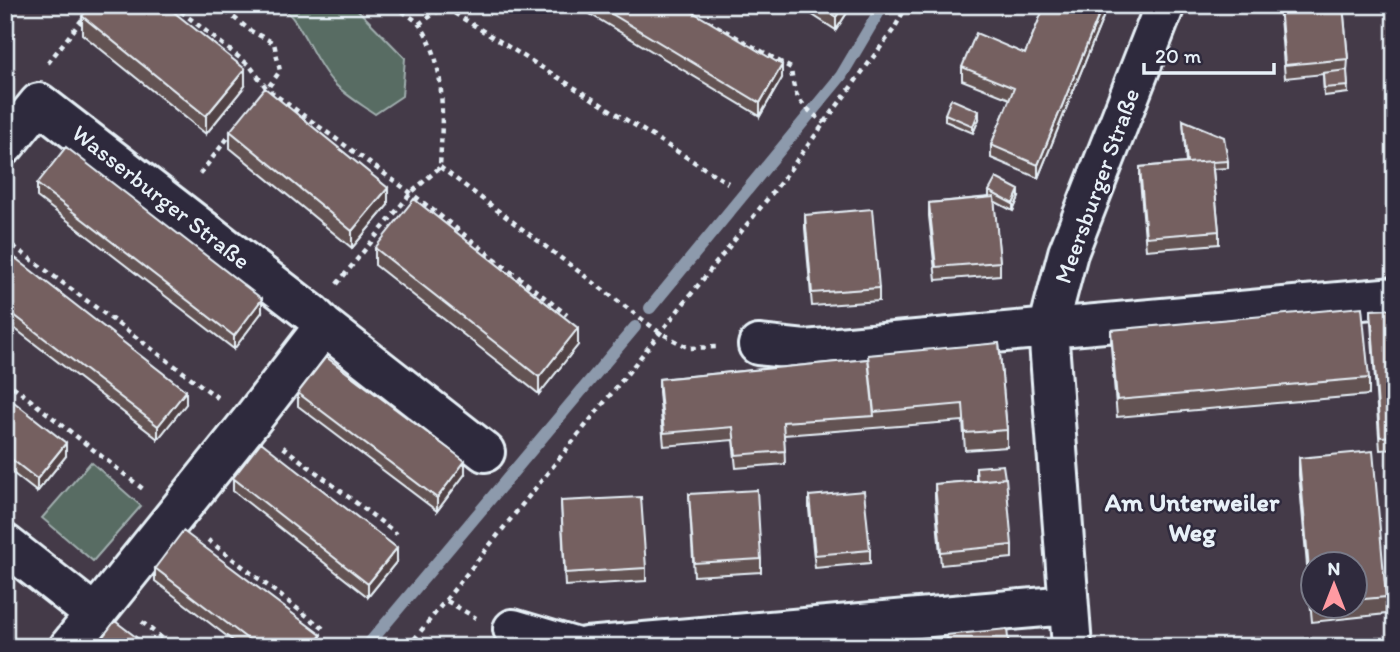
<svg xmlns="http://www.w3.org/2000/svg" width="1400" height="652" viewBox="0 0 1400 652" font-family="Itim,sans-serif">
<rect width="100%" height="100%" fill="#443a48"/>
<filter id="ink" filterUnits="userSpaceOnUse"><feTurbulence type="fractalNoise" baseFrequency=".0143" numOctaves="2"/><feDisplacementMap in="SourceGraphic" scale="14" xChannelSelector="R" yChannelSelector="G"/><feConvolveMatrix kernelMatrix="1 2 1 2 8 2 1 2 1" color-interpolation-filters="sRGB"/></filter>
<g filter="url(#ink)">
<path fill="#596c64" stroke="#a0aeae" stroke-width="2" d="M279 5H353L405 58 402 96 375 114C361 104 343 94 332 81 312 59 302 20 279 5Z
M91 462 141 506 93 561 42 518Z"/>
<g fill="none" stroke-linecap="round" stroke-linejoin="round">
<path stroke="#8d9aac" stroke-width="12" d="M650 308 841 76 883 5
M366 647 635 327"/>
<defs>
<path id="minor" d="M5 145 39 103 312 314 324 326 485 452
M758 345 805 350 1395 297
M5 544 94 614
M513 629 574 647
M69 647 250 422 324 326
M586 647 1068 605
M1072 647 1048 329 1068 253 1165 5"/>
</defs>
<use href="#minor" stroke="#e8f1f8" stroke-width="44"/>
<path stroke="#e8f1f8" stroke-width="4.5" stroke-dasharray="5 5" stroke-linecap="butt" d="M173 5 250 66 267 89 411 193 567 315
M218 5 251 31 274 43 280 71 267 89
M446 8 728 183
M708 21 791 68C794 100 800 103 824 123
M419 24 447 5
M48 63 84 17
M5 64 14 71
M440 167 659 332 689 348 716 347
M200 174 233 131
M5 240 218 398
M337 284 411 193 440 167C442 124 448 61 419 24 413 17 401 11 393 5
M5 380 143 489
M283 447 397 534
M208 540 324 629
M447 601 476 618
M142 622 173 647
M408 647 777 187 894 29 907 5"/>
<use href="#minor" stroke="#2f2a3d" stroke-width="38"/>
</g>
<path fill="#645353" stroke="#e8f1f8" stroke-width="2" fill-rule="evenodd" d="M575 5H681L782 78 760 116Z
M797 5H852L836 30Z
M1022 5H1108L1038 178 991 158V145L1010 99 962 80V67L1025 54 1042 13Z
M1279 5H1343L1348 59 1347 73 1348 93 1324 96 1323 74 1285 78Z
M82 16 245 86 206 134 82 34Z
M945 114 979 119 973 133 945 121Z
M1183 120 1228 161V168L1213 169 1219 231V244L1146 250 1140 180V167L1186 163Z
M230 131 388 205 352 248 230 148Z
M37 184 262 312 234 349 37 197Z
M989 191 1019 197 1013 211 994 201 1000 262V275L936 280 929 216V203L989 197Z
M805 215 879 288V301L812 306 805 228Z
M375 248 578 345 539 394 375 265Z
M5 250 186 404 158 439 5 321Z
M1395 309V449L1380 450 1371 323V310Z
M1111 330 1369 378V395L1117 417 1111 347Z
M999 343 1007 430V447L965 450 963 421 784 435 785 464 736 468 733 440 664 446 659 392V379L868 359Z
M298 393 465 474 437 511 298 406Z
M5 395 66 456 37 492 5 467Z
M1299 458 1386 597V614L1312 622 1299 475ZM1312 564H1354V606H1312Z
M976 467 1012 545V558L941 565 935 497V484L976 481Z
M233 478 397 561 368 597 233 491Z
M689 494 761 559V572L694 576Z
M809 496 870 550V563L815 568 809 509Z
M561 501 646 568V581L565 586Z
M155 568 321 647H241L155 581Z"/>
<path fill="#514344" stroke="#e8f1f8" stroke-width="2" d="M844 5H852L836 30V17Z
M1103 5H1108L1038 178V165Z
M782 65V78L760 116V103Z
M245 69V86L206 134V116Z
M979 111V119L973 133V126Z
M388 188V205L352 248V231Z
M1019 190V197L1013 211V204Z
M262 299V312L234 349V336Z
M578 328V345L539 394V377Z
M186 391V404L158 439V426Z
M66 443V456L37 492V479Z
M465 461V474L437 511V498Z
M397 548V561L368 597V584Z
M321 635V647H312Z"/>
<path fill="#746061" stroke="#e8f1f8" stroke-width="2" d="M91 5H165L245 69 206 116 82 16Z
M597 5H681L782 65 760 103Z
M817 5H844L836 17Z
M1045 5H1103L1038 165 991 145 1014 88 962 67 976 33 1025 54Z
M1280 5H1343L1348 59 1285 65Z
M1347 70 1348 86 1324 88 1323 73Z
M265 88 388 188 352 231 230 131Z
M951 99 979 111 973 126 945 114Z
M1183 120 1224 137 1228 161 1212 162V161L1187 163Z
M66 147 262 299 234 336 37 184Z
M1212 161 1219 231 1146 237 1140 167Z
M996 178 1019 190 1013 204 989 191Z
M994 197 1000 262 936 267 929 203Z
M414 199 578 328 539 377 375 248Z
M872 209 879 288 812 293 805 215Z
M5 250 186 391 158 426 5 308Z
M1362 307 1369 378 1117 400 1111 330Z
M1395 309V436L1380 437 1371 310Z
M999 343 1007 430 965 433 963 404 874 412 868 355Z
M326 357 465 461 437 498 298 393Z
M868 359 874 416 783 422 785 451 736 455 733 427 664 433 659 379Z
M5 395 66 443 37 479 5 454Z
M261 442 397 548 368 584 233 478Z
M1373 451 1386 597 1354 600V564H1312V604L1299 458Z
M1003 465 1005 478 977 481 976 467Z
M1006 478 1012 545 941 552 935 484Z
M757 490 761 559 694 563 689 494Z
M864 491 870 550 815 555 809 496Z
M641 497 646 568 565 573 561 501Z
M183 531 321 635 312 647H258L155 568Z
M115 621 149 647H95Z
M1007 629 1009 647H948L947 635Z
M892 640 893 647H809Z
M947 641 948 647H893V645Z"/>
</g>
<g text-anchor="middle" stroke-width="5" stroke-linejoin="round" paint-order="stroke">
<g font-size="24" fill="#e8f1f8" stroke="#2f2a3d">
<text transform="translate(1097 186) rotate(-70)" y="8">Meersburger Straße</text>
<text transform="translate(161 197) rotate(38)" y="8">Wasserburger Straße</text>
</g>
<g font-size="26" font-weight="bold" fill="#e8f1f8" stroke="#2f2a3d">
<text x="1192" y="511">Am Unterweiler<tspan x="1192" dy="30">Weg</tspan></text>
</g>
</g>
<rect width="1400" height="652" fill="none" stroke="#2f2a3d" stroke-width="28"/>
<rect x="14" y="14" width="1372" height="624" fill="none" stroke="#e8f1f8" stroke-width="2.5" filter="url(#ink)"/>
<g transform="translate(1334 585)"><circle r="33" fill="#2f2a3d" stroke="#797a88" stroke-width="2"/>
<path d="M0-5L12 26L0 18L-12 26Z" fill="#ff9aa2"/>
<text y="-10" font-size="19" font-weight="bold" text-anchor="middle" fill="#e8f1f8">N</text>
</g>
<path d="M1144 63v10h130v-10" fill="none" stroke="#e8f1f8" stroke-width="3.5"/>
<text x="1155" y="63" font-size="21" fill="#e8f1f8" stroke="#2f2a3d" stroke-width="5" paint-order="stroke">20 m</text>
</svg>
